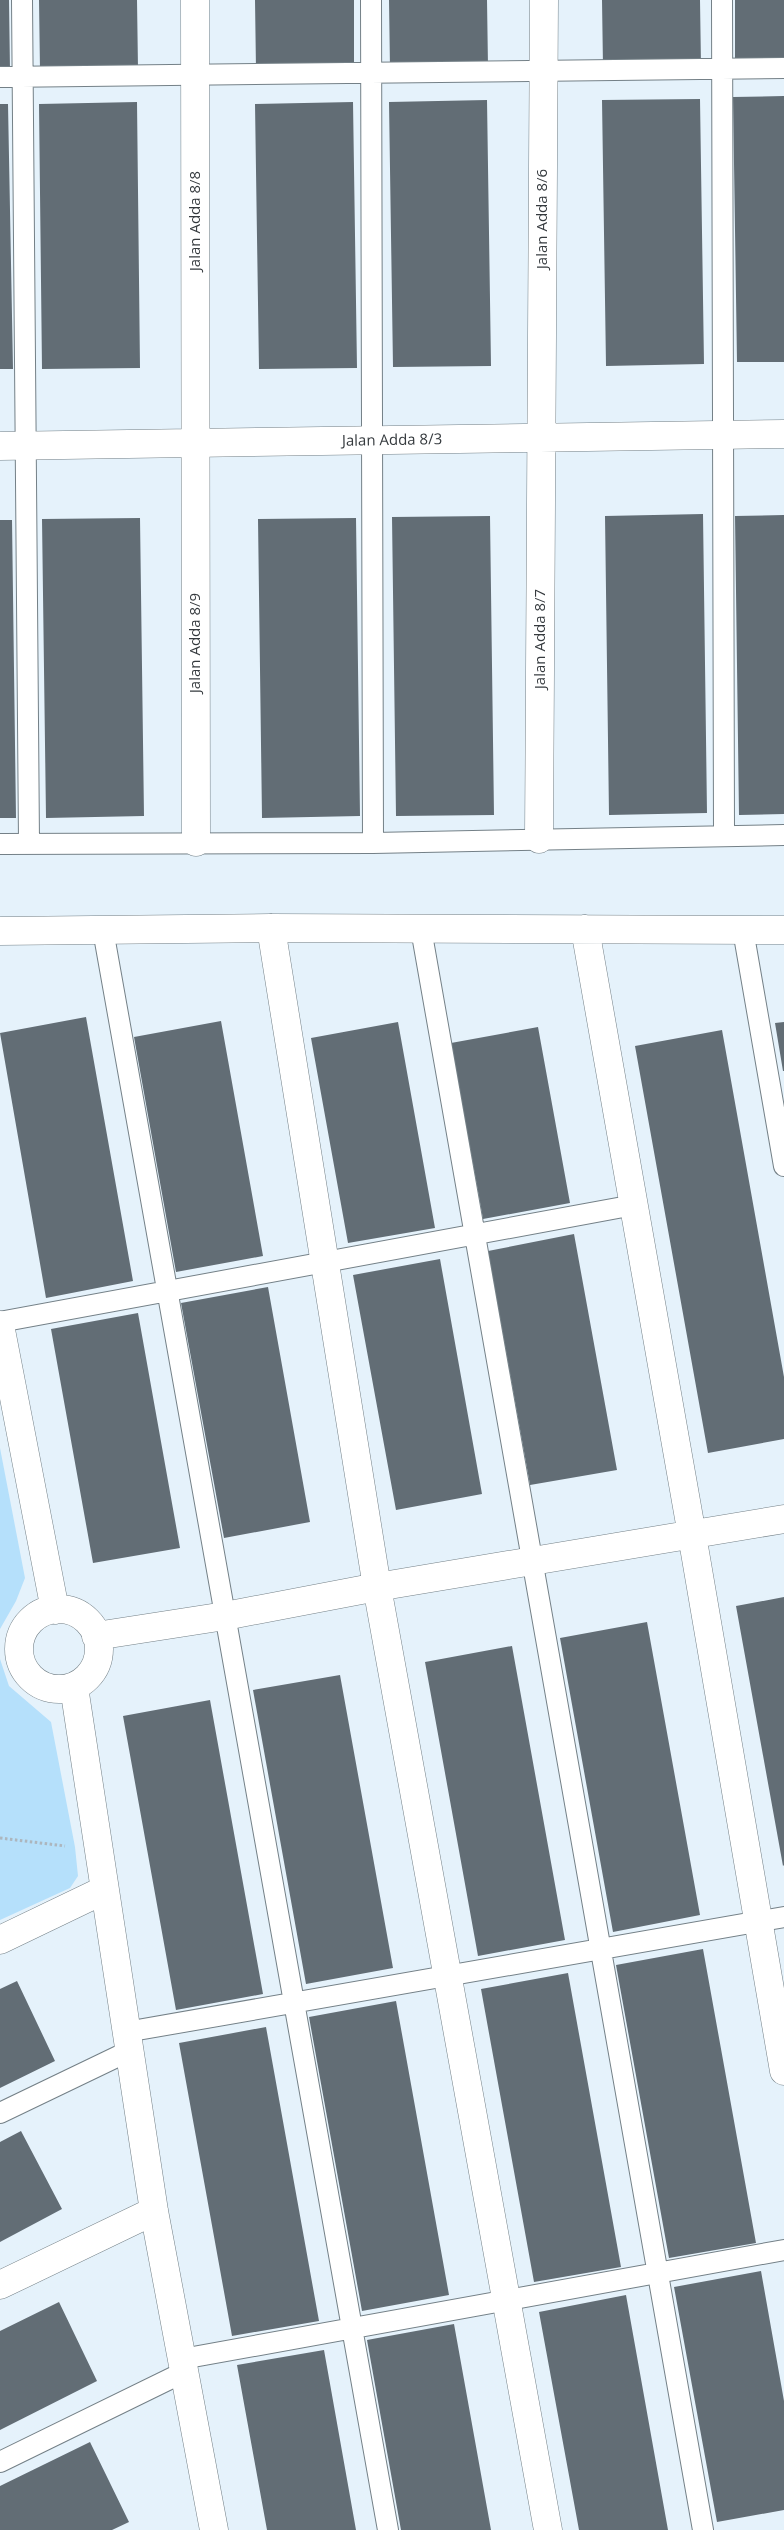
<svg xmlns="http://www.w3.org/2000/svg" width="784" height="2530" viewBox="0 0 784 2530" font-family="'Open Sans',sans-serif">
<rect width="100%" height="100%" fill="#e5f2fb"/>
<path fill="#b5e0fb" d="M0 1448 25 1578 16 1601 0 1629Z
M0 1659 9 1686 51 1722 75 1847 78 1876 70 1888 0 1920Z"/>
<path fill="#626d75" d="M0 0H9L10 71H0Z
M39 0H137L138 69 40 70Z
M255 0H354V69L256 70Z
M389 0H487L488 67 390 69Z
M602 0H700L701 66 603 67Z
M735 0H784V62L735 63Z
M784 96V362H737L733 97Z
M700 99 704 364 606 366 602 100Z
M487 100 491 366 393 367 389 102Z
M137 102 140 368 42 369 39 104Z
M353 102 357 368 259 369 255 104Z
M0 104H8L13 369H0Z
M703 514 707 813 609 815 605 516Z
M784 515V814L739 815 735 516Z
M490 516 494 815 396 816 392 517Z
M140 518 144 816 46 818 42 519Z
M356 518 360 816 262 818 258 519Z
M0 520H12L16 818H0Z
M86 1017 133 1281 46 1298 0 1033Z
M221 1021 263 1256 176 1272 134 1037Z
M398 1022 435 1228 348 1243 311 1038Z
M784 1022V1071H783L775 1023Z
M538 1027 570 1203 483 1219 451 1043Z
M722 1030 784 1377V1439L708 1453 635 1046Z
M574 1234 617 1470 530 1485 488 1251Z
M440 1259 482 1494 396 1510 353 1275Z
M268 1287 310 1522 224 1538 181 1303Z
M138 1313 180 1548 93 1563 51 1329Z
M784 1597V1865L783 1866 736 1606Z
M647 1622 700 1915 613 1932 560 1638Z
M512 1646 565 1940 478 1956 425 1662Z
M340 1675 393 1968 306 1984 253 1690Z
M210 1700 263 1994 176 2010 123 1716Z
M703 1949 756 2243 669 2258 616 1965Z
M568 1973 621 2267 534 2282 481 1989Z
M17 1981 55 2061 0 2088V1989Z
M396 2001 449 2295 362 2311 309 2017Z
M266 2027 319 2321 232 2336 179 2043Z
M21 2131 62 2209 0 2242V2142Z
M761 2271 784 2401V2510L717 2522 674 2287Z
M626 2295 668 2530H579L539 2312Z
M59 2302 97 2381 0 2430V2331Z
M454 2324 491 2530H401L367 2340Z
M324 2350 356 2530H267L237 2365Z
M90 2442 129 2522 112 2530H0V2486Z"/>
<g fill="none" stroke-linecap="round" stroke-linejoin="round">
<defs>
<path id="lane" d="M22 0 29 842
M371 0 373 843
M722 0 724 834
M0 77 784 68
M0 844 373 843 784 835
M421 929 703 2530
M103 930 388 2530
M743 930 784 1166
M0 1322 634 1205
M126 2032 784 1917
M0 2113 129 2051
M182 2359 784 2250
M0 2462 184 2372"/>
<path id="street" d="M195 0 196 842
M0 446 784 434
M539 839 544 0
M271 928 377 1587 548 2530
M585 929 692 1535 784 2071
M0 931 271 928 784 930
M0 1325 55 1610
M19 1649a40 40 0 1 1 80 0a40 40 0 1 1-80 0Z
M96 1636 225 1616 377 1587 784 1519
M74 1687 154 2211 214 2530
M0 1940 104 1890
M0 2285 154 2211"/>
</defs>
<use href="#lane" stroke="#748087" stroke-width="22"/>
<use href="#street" stroke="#748087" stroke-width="29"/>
<path stroke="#acb6be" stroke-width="3" stroke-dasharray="2.5 2.5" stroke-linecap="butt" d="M0 1838 65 1846"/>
<use href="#lane" stroke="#fff" stroke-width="20"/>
<use href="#street" stroke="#fff" stroke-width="28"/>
</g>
<g text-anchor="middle" stroke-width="5" stroke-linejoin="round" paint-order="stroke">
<g font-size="15" fill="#353a3e" stroke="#fff">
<text transform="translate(542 219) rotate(-90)" y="5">Jalan Adda 8/6</text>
<text transform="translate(195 221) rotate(-90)" y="5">Jalan Adda 8/8</text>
<text transform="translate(392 440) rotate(-1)" y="5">Jalan Adda 8/3</text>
<text transform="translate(540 639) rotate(-90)" y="5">Jalan Adda 8/7</text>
<text transform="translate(195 643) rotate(-90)" y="5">Jalan Adda 8/9</text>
</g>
</g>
</svg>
